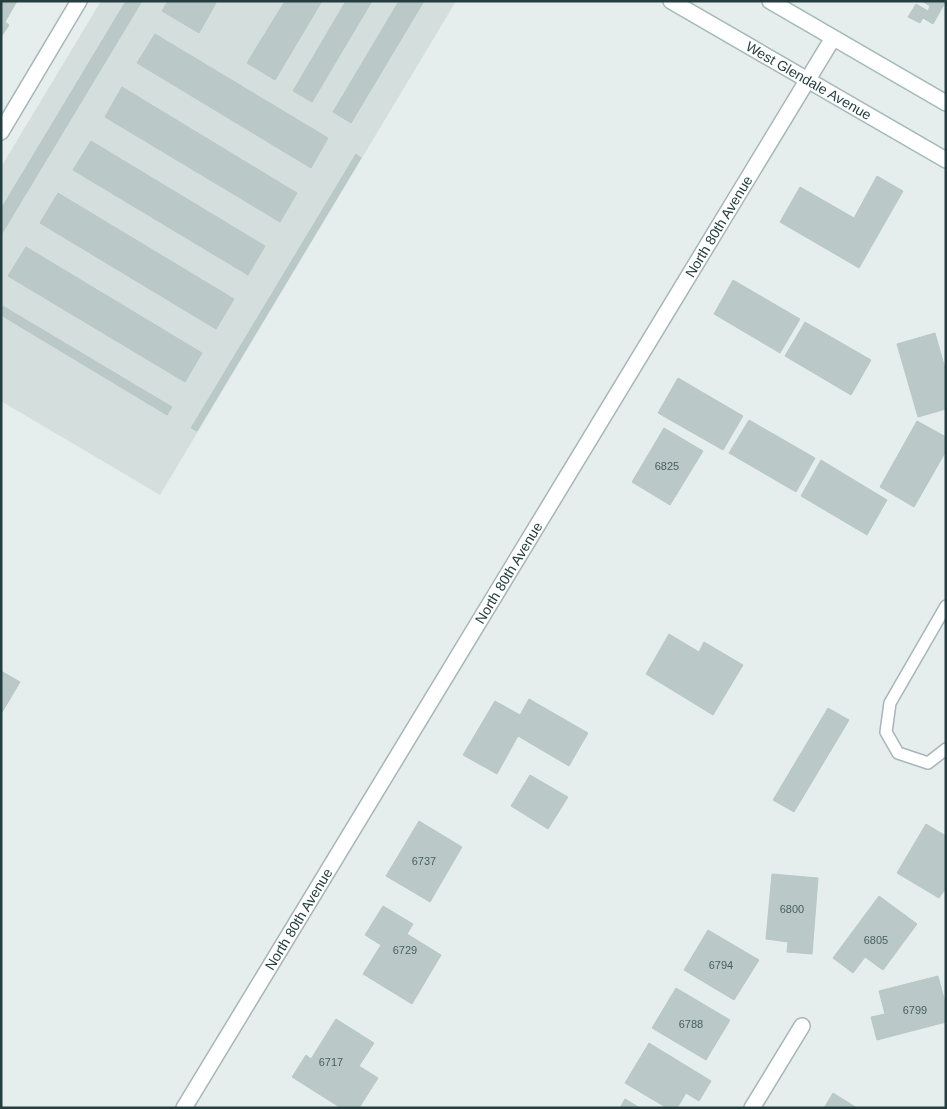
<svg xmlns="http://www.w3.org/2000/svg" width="947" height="1109" viewBox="0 0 947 1109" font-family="Helvetica,sans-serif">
<rect width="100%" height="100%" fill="#e5eeed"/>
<path fill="#d3dedd" d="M101 1H456L160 495 1 401V167Z"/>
<path fill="#bac9c7" stroke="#b7c8c7" d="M1 1H17L5 22 9 25 1 37Z
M126 1H142L1 235V209Z
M168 1H217L199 33 162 11Z
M285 1H322L275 80 247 63Z
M346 1H372L312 102 293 91Z
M399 1H424L351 123 333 112Z
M922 1H946L933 24 923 18 920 23 908 17 916 4 928 11 930 6Z
M155 34 328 138 311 168 137 63Z
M122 87 297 193 280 222 105 117Z
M91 141 265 246 248 275 73 170Z
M356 154 361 158 197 431 191 428Z
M877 176 903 191 859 268 780 222 800 187 854 218Z
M58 193 234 299 216 329 40 223Z
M26 247 202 353 185 382 8 276Z
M733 280 800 319 780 353 714 314Z
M1 305 172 407 167 415 1 315Z
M805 322 871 360 851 395 785 356Z
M935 333 946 372V409L918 417 897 344Z
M678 378 743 416 723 450 658 413Z
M749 420 815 458 796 492 729 453Z
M917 421 946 437V451L914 507 880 487Z
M664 428 703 451 670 505 632 482Z
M821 460 887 500 867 535 801 496Z
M669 634 699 652 704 642 743 665 713 715 646 674Z
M1 671 20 682 1 714Z
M529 699 588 733 569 766 518 736 497 774 463 755 495 701 520 715Z
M828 708 849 720 794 812 773 800Z
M530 775 568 797 548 829 511 806Z
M419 821 462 847 430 902 386 876Z
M926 824 946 836V888L939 898 897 873Z
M772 874 818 878 812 954 787 952 788 942 766 939Z
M879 896 917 924 883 970 865 957 853 973 833 958Z
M383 906 413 924 407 934 441 955 412 1004 363 974 381 945 365 935Z
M708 930 759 960 734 1000 684 970Z
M938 976 946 1006V1022L877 1040 871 1017 885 1014 879 991Z
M676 988 730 1020 706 1060 652 1028Z
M336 1019 374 1043 359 1066 378 1078 359 1108H341L292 1077 306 1055 311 1059Z
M649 1043 711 1081 699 1101 686 1093 677 1108H667L625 1083Z
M833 1093 857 1108H824Z
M625 1099 640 1108H620Z"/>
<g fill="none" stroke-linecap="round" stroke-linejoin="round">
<defs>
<path id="lane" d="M946 606 890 703 886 732 898 753 928 763 946 749"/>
<g id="street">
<path d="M1 132 79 1"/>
<path id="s1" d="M184 1108 833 38"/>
<path d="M752 1108 802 1026"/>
</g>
<g id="secondary">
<path id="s2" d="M671 1 946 160"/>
<path d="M770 1 946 103"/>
</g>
</defs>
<use href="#lane" stroke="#a7b6b6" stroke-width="14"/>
<use href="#street" stroke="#a7b6b6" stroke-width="18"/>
<use href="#secondary" stroke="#a3bab9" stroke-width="18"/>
<use href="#lane" stroke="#fff" stroke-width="11"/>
<use href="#street" stroke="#fff" stroke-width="15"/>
<use href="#secondary" stroke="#fff" stroke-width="15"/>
</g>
<g text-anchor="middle" stroke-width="5" stroke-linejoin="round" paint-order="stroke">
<g font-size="11" fill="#4a6162">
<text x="667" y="470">6825</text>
<text x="424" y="865">6737</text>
<text x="792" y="913">6800</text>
<text x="876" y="944">6805</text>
<text x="405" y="954">6729</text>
<text x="721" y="969">6794</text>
<text x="915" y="1014">6799</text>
<text x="691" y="1028">6788</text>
<text x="331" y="1066">6717</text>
</g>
<g font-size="14" fill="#243e40" stroke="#f6fafa">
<text dy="5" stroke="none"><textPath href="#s2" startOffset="159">West Glendale Avenue</textPath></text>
<text dy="5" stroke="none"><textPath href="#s1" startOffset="1031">North 80th Avenue</textPath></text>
<text dy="5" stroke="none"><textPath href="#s1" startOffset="626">North 80th Avenue</textPath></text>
<text dy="5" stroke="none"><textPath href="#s1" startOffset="221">North 80th Avenue</textPath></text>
</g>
</g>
<rect width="947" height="1109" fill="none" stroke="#243e40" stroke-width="5"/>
</svg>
